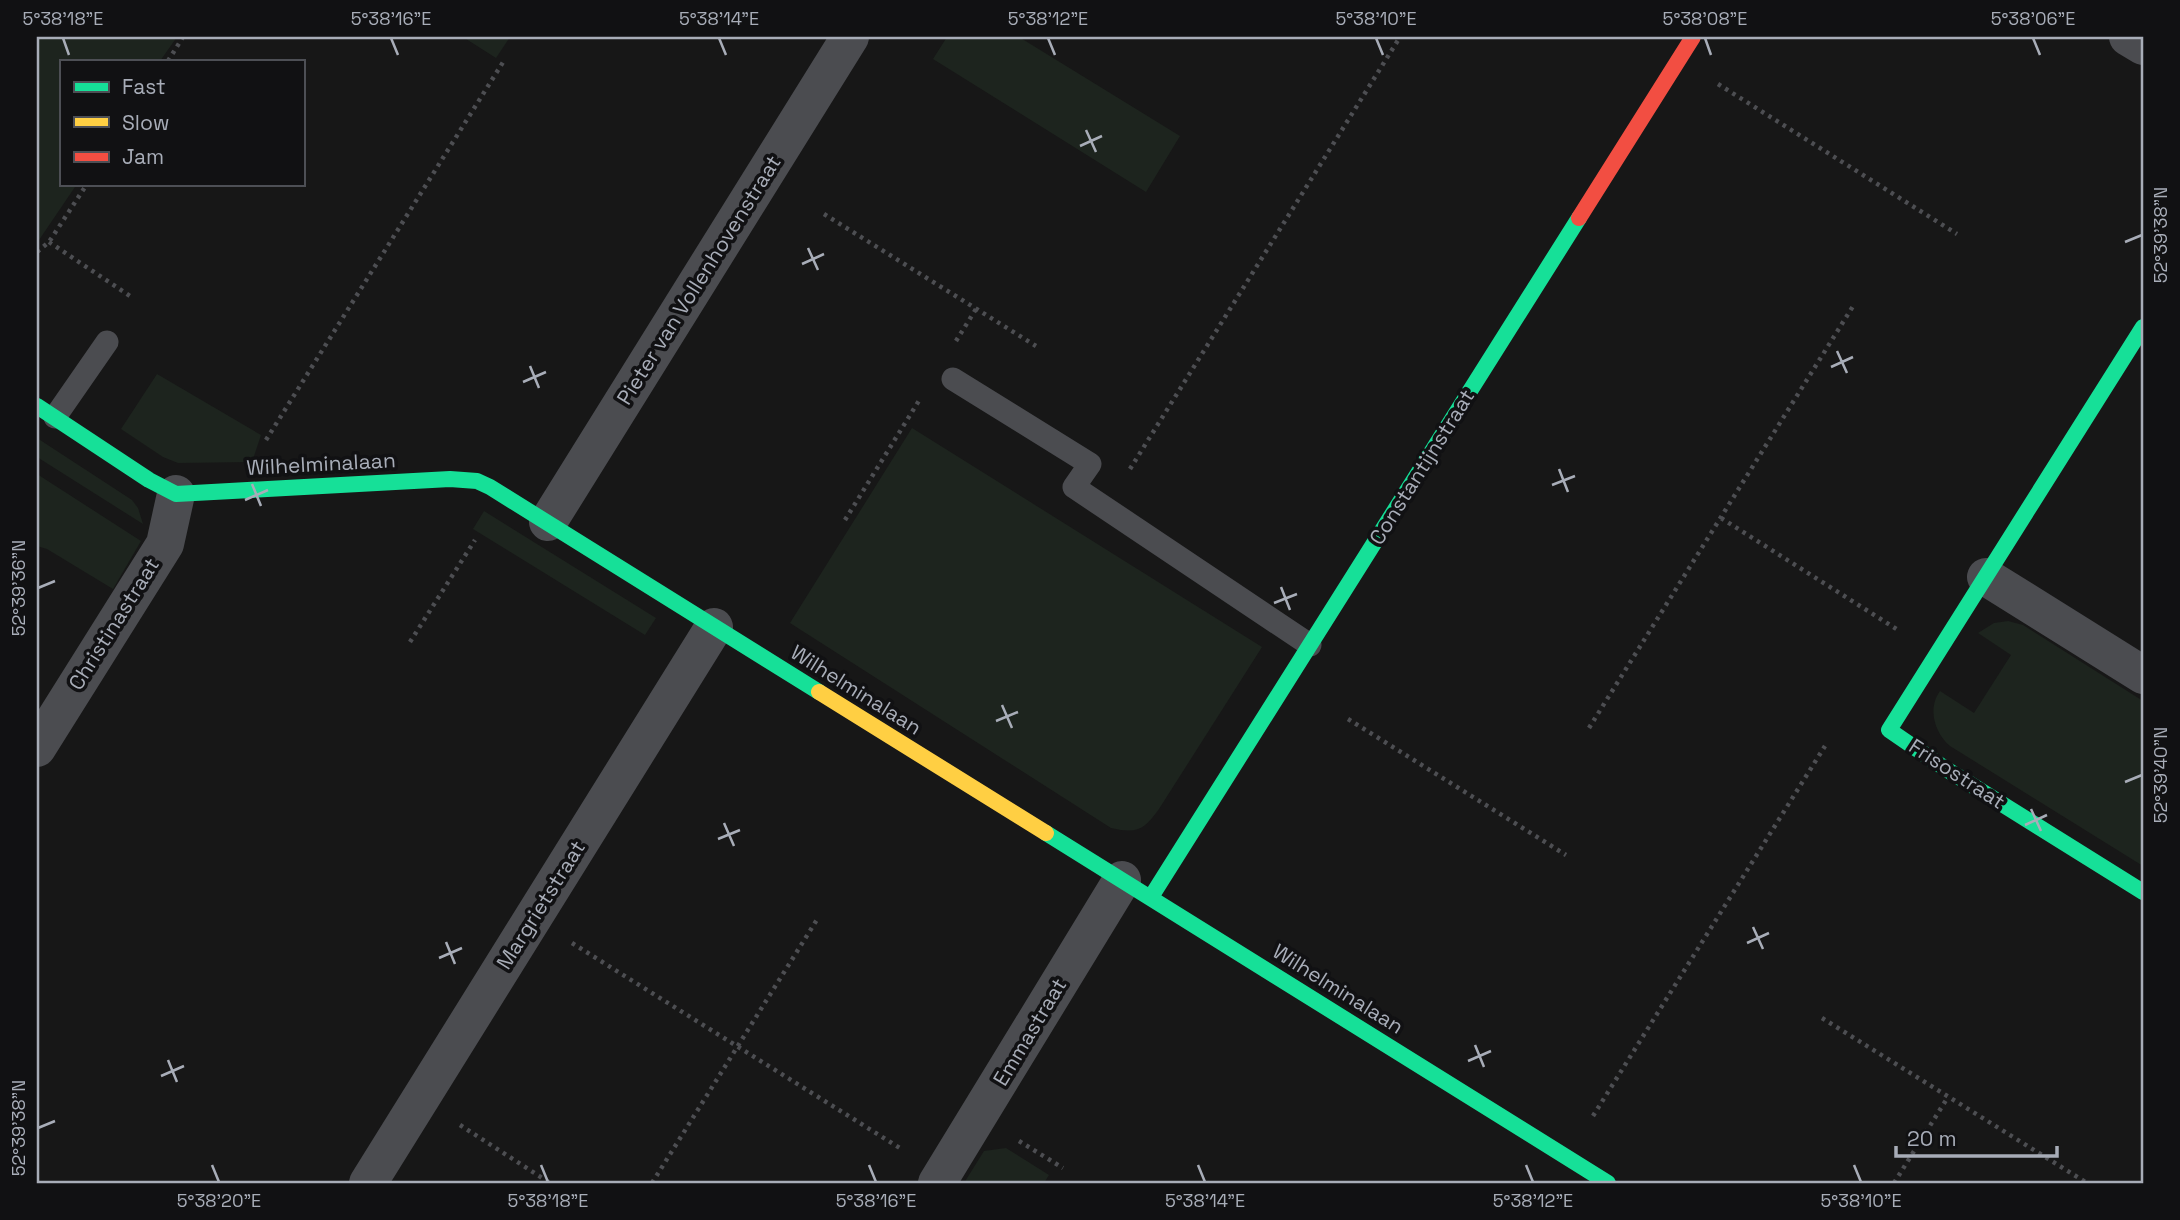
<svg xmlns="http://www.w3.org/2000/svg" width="2180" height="1220" viewBox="0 0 2180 1220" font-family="'Space Grotesk',sans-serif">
<rect width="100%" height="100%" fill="#171717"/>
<path fill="#1d241e" d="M37 37H177L160 61H61V184H77L37 243Z
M463 37H510L496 58Z
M947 37H1019L1180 136 1146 192 933 59Z
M157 374 261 435 252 462 178 463 163 457 121 429Z
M912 428 1262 647 1159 809C1144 830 1137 834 1111 828L790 623Z
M37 438 132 500 138 508 143 524 37 457Z
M37 474 141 541 113 589 47 549 37 546Z
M484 511 656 618 645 635 473 529Z
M2008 621 2023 625 2143 701V866L1950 746C1935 733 1927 709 1940 691L1974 713 2011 655 1978 633 1994 623Z
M1006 1148 1049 1175 1044 1183H964L984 1151Z"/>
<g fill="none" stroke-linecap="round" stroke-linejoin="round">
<path stroke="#4d4e52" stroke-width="4.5" stroke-dasharray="3.5 5" stroke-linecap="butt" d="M168 61 183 37
M1718 84 1957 234
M824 214 1036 346
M49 242 133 298
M37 252 49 242 87 184
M956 341 976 309
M266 440 505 59
M1130 469 1400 37
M1721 518 1898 630
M845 520 920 399
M410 642 475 540
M1348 719 1566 855
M1589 728 1855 303
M572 943 903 1150
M1822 1018 2087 1183
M1593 1116 1825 746
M460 1125 550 1183
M1019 1141 1063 1168
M652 1183 818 918
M1894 1183 1948 1097"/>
<path stroke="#4b4c50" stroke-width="23" d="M953 379 1090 464 1074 487 1310 645
M55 417 107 342"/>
<path stroke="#4b4c50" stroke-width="38" d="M2128 37 2143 46
M548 522 850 37
M1986 577 2143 675
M37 748 165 544 176 494
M368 1183 714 627
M937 1183 1122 880"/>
<path stroke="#16e098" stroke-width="16" d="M2143 327 1889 730 1946 769 2143 892
M37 406 149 480 176 494 450 479 477 481 490 487 819 692
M1046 833 1608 1183
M1151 897 1579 218"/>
<path stroke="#ffcf43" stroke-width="16" d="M819 692 1046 833"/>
<path stroke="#f24e42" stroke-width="16" d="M1579 218 1693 37"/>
</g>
<path fill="none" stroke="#a8adb8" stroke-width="2.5" d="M63 38 69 55M391 38 398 55M719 38 726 55M1048 38 1055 55M1376 38 1383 55M1705 38 1711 55M2033 38 2040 55M1086 130 1096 152M1080 146 1102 136M2125 242 2142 235M808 248 818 270M802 264 824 254M1837 351 1847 373M530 366 539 388M1831 367 1853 357M523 382 546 372M1559 469 1568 492M252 484 261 506M1552 485 1575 476M245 500 268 490M1281 587 1290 610M38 588 55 581M1274 603 1297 594M1002 705 1012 728M996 721 1018 712M2125 782 2142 775M2031 809 2041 831M724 823 734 846M2025 825 2047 815M718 839 740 830M1753 927 1763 949M446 942 455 964M1747 943 1769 933M439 958 462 948M1475 1045 1484 1067M168 1060 177 1082M1468 1061 1491 1051M161 1076 184 1066M38 1128 55 1121M212 1165 219 1182M541 1165 548 1182M869 1165 876 1182M1198 1165 1205 1182M1526 1165 1533 1182M1854 1165 1861 1182"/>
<g text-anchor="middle" stroke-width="7" stroke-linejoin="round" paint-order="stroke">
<g font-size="21" fill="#a8adb8" stroke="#111113">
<text transform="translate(699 280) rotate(-58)" y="7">Pieter van Vollenhovenstraat</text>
<text transform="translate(321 464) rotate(-3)" y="7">Wilhelminalaan</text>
<text transform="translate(1422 467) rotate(-58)" y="7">Constantijnstraat</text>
<text transform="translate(114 624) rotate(-58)" y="7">Christinastraat</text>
<text transform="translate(856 690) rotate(32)" y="7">Wilhelminalaan</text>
<text transform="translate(1957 774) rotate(33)" y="7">Frisostraat</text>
<text transform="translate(541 905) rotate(-58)" y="7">Margrietstraat</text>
<text transform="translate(1338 989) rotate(32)" y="7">Wilhelminalaan</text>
<text transform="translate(1030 1032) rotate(-59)" y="7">Emmastraat</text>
</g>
</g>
<rect width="2180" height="1220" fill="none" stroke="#111113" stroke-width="77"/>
<rect x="60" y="60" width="245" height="126" fill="#111113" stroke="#4d4f55" stroke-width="2"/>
<rect x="74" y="82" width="35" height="10" fill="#16e098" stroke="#4d4f55" stroke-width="2"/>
<text x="122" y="94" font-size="21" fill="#a8adb8">Fast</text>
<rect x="74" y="117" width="35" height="10" fill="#ffcf43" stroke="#4d4f55" stroke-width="2"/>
<text x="122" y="130" font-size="21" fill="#a8adb8">Slow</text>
<rect x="74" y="152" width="35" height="10" fill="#f24e42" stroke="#4d4f55" stroke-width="2"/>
<text x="122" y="164" font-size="21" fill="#a8adb8">Jam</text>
<path d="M1896 1146v10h161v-10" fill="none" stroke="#a8adb8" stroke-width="3.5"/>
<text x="1907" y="1146" font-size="21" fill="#a8adb8" stroke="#111113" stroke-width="5" paint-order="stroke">20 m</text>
<rect x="38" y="38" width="2104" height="1144" fill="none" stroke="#a8adb8" stroke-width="2.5"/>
<g font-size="18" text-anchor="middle" fill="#a8adb8">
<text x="63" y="25">5°38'18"E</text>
<text x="391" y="25">5°38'16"E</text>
<text x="719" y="25">5°38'14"E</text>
<text x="1048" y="25">5°38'12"E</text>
<text x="1376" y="25">5°38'10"E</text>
<text x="1705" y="25">5°38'08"E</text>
<text x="2033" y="25">5°38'06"E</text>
<text transform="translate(2161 235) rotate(-90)" y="6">52°39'38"N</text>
<text transform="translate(19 588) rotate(-90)" y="6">52°39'36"N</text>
<text transform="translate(2161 775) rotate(-90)" y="6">52°39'40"N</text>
<text transform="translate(19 1128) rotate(-90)" y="6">52°39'38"N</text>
<text x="219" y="1207">5°38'20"E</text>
<text x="548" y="1207">5°38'18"E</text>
<text x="876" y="1207">5°38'16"E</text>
<text x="1205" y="1207">5°38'14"E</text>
<text x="1533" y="1207">5°38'12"E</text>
<text x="1861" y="1207">5°38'10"E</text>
</g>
</svg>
